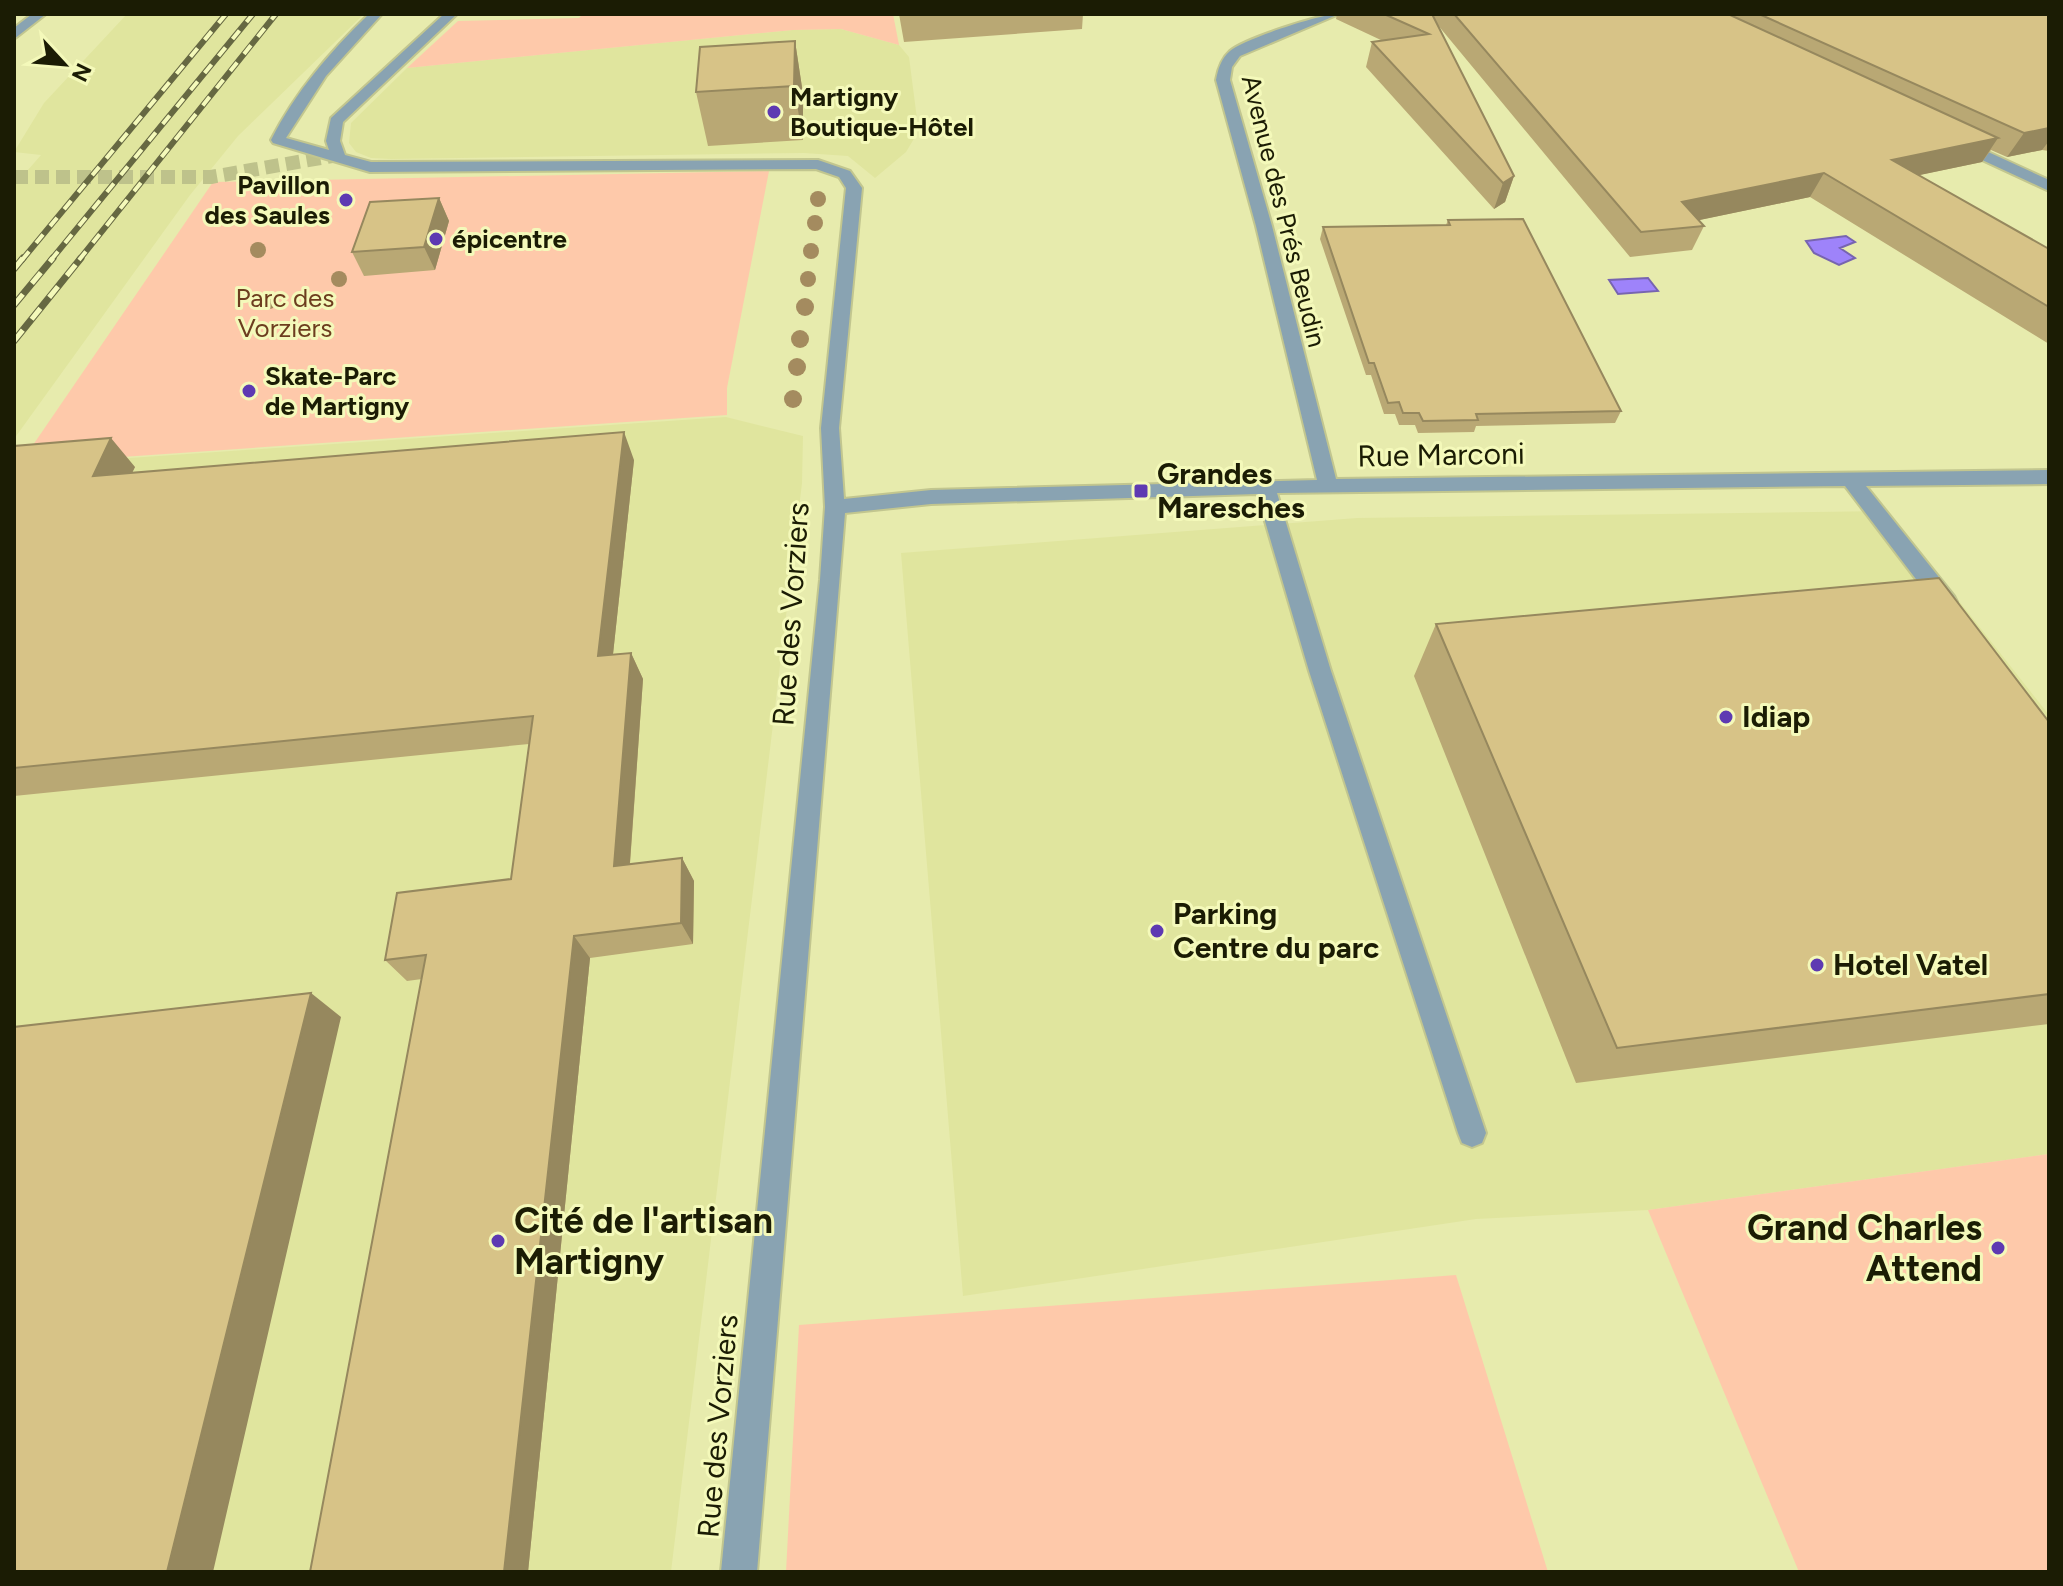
<svg xmlns="http://www.w3.org/2000/svg" width="2063" height="1586" viewBox="0 0 2063 1586" font-family="Figtree,sans-serif">
<rect width="100%" height="100%" fill="#e7ebad"/>
<path fill="#e0e59e" d="M127 14H364L238 136 190 195 14 439V186L41 155 14 152 44 103Z
M841 29 899 45 909 57 917 119 915 137 906 152 875 178 848 156 804 153 391 159 371 158 356 152 349 143 351 123 407 68 793 30Z
M726 417 803 436 802 483 671 1572H14V466Z
M1888 511 2049 715V1154L1648 1210 1476 1219 963 1296 901 553 1357 518Z"/>
<path fill="#fec9aa" d="M583 14H893L899 45 841 29 793 30 407 68 458 21 579 18Z
M769 171 727 388V415L20 464 213 182Z
M2049 1154V1572H1799L1648 1210Z
M1456 1275 1548 1572H786L799 1325Z"/>
<path fill="#9e83fa" stroke="#7764b0" stroke-width="2" d="M1846 236 1855 242 1840 248 1855 258 1839 265 1814 253 1806 241Z
M1648 278 1658 291 1618 294 1609 280Z"/>
<g fill="none" stroke-linecap="round" stroke-linejoin="round">
<path stroke="#bec28b" stroke-width="14" stroke-dasharray="14 7" stroke-linecap="butt" d="M14 177H211L338 155"/>
<defs>
<path id="minor" d="M32 14H46L14 39V28Z
M369 14H382L326 76 286 138 329 150 326 141 331 118 444 14H457L343 122 340 141 345 155 371 162 818 160 850 171 862 188 839 428 844 499 931 490 1317 480 1256 226 1216 80C1218 69 1221 59 1230 51 1244 39 1320 14 1339 14L1240 56 1232 67 1230 80 1272 226 1336 479 2049 470V484L1866 486 1954 596 1957 602 1946 610 1938 608 1845 486 1277 493 1331 671 1486 1133 1482 1143 1472 1147 1462 1143 1458 1133 1309 671 1257 494 931 504 845 513 757 1572H721L820 580 825 507 821 428 846 188 839 177 816 169 370 172 273 143 271 140C296 91 330 52 369 14Z
M1952 140H1962L2049 180V191L1952 146Z"/>
</defs>
<use href="#minor" stroke="#c2c68f" stroke-width="4"/>
<use href="#minor" fill="#89a3b2" fill-rule="evenodd"/>
<defs>
<path id="rail-far1" d="M22 260 226 14
M51 260 253 14
M79 260 276 14"/>
<path id="rail" d="M14 269 23 258
M14 305 53 258
M14 341 81 258"/>
</defs>
<use href="#rail-far1" stroke="#666842" stroke-width="6"/>
<use href="#rail" stroke="#666842" stroke-width="7"/>
<use href="#rail-far1" stroke="#f4f9ba" stroke-width="4" stroke-dasharray="11" stroke-linecap="butt"/>
<use href="#rail" stroke="#f4f9ba" stroke-width="5" stroke-dasharray="14" stroke-linecap="butt"/>
</g>
<g fill="#a48b5f">
<circle cx="818" cy="199" r="8"/>
<circle cx="815" cy="223" r="8"/>
<circle cx="258" cy="250" r="8"/>
<circle cx="811" cy="251" r="8"/>
<circle cx="339" cy="279" r="8"/>
<circle cx="808" cy="279" r="8"/>
<circle cx="269" cy="301" r="8"/>
<circle cx="805" cy="307" r="9"/>
<circle cx="800" cy="339" r="9"/>
<circle cx="797" cy="367" r="9"/>
<circle cx="793" cy="399" r="9"/>
</g>
<path fill="#b9a874" d="M899 14H1083L1082 29 904 42Z
M1337 14H2049V151L2042 150 2007 157 1991 150 1982 162 1919 175 2049 249V344L1810 197 1699 220 1704 226 1692 250 1630 257 1437 24 1514 176 1505 202 1494 209 1366 67 1372 42 1383 41 1336 19Z
M795 41 803 94V140L708 146 696 92Z
M439 198 449 221 435 270 364 276 352 252Z
M1448 220 1621 411 1615 423 1476 426 1474 432 1418 433 1415 425H1399L1395 414H1384L1371 375H1366L1320 239 1323 227 1446 225Z
M14 446 135 467 132 472 634 460 613 654 631 653 643 679 630 864 682 858 694 881 693 944 590 958 528 1572H310L422 979 407 981 385 960 511 879 529 744 14 796Z
M1436 624 2049 722V1024L1576 1083 1414 676Z"/>
<path fill="#96885e" d="M795 41 803 94V140L794 86Z
M2049 128V141L2042 150 2007 157 2024 133Z
M1998 138 1982 162 1877 184 1892 160Z
M1824 173 1810 197 1671 226 1682 202Z
M1514 176 1505 202 1494 209 1503 183Z
M439 198 449 221 435 270 424 247Z
M624 432 634 460 610 682 598 656Z
M111 438 135 467 117 504 93 476Z
M631 653 643 679 628 889 614 866Z
M682 858 694 881 693 944 681 923Z
M574 936 590 958 528 1572H504Z
M311 993 341 1017 213 1572H167Z"/>
<path fill="#d7c387" stroke="#96885e" stroke-width="2" d="M1384 14H1432L1514 176 1503 183 1372 42 1429 34Z
M1454 14H1728L1998 138 1892 160 2049 249V307L1824 173 1682 202 1704 226 1641 232Z
M1759 14H2049V128L2024 133Z
M795 41 794 86 696 92 700 47Z
M439 198 424 247 352 252 370 202Z
M1523 219 1621 411 1476 414 1478 420 1423 421 1419 413H1403L1399 402 1388 403 1374 363H1369L1323 227 1450 225 1448 220Z
M624 432 598 656 631 653 614 866 682 858 681 923 574 936 504 1572H310L426 955 385 960 397 893 511 879 533 716 14 768V446L111 438 93 476Z
M1939 578 2049 722V994L1617 1048 1436 624Z
M311 993 167 1572H14V1027Z"/>
<g fill="#5e3ab2" stroke="#f4f9ba" stroke-width="3">
<circle cx="774" cy="112" r="8"/>
<circle cx="346" cy="200" r="8"/>
<circle cx="436" cy="239" r="8"/>
<circle cx="249" cy="391" r="8"/>
<rect x="1133" y="483" width="16" height="16" rx="4"/>
<circle cx="1726" cy="717" r="8"/>
<circle cx="1157" cy="931" r="8"/>
<circle cx="1817" cy="965" r="8"/>
<circle cx="498" cy="1241" r="8"/>
<circle cx="1998" cy="1248" r="8"/>
</g>
<g text-anchor="middle" stroke-width="6" stroke-linejoin="round" paint-order="stroke">
<g font-size="26" font-weight="bold" fill="#1b1c04" stroke="#f4f9ba" text-anchor="start">
<text x="790" y="106">Martigny<tspan x="790" dy="30">Boutique-Hôtel</tspan></text>
<text x="330" y="194" text-anchor="end">Pavillon<tspan x="330" dy="30">des Saules</tspan></text>
<text x="452" y="248">épicentre</text>
<text x="265" y="385">Skate-Parc<tspan x="265" dy="30">de Martigny</tspan></text>
</g>
<g font-size="26" fill="#1b1c04" stroke="#f4f9ba">
<text transform="translate(1284 211) rotate(76)" y="9">Avenue des Prés Beudin</text>
</g>
<g font-size="26" fill="#6d3d1f" stroke="#f4f9ba">
<text x="285" y="307">Parc des<tspan x="285" dy="30">Vorziers</tspan></text>
</g>
<g font-size="30" fill="#1b1c04" stroke="#f4f9ba">
<text transform="translate(1441 455) rotate(-1)" y="10">Rue Marconi</text>
<text transform="translate(791 614) rotate(-86)" y="10">Rue des Vorziers</text>
<text transform="translate(718 1426) rotate(-85)" y="10">Rue des Vorziers</text>
</g>
<g font-size="30" font-weight="bold" fill="#1b1c04" stroke="#f4f9ba" text-anchor="start">
<text x="1157" y="484">Grandes<tspan x="1157" dy="34">Maresches</tspan></text>
<text x="1742" y="727">Idiap</text>
<text x="1173" y="924">Parking<tspan x="1173" dy="34">Centre du parc</tspan></text>
<text x="1833" y="975">Hotel Vatel</text>
</g>
<g font-size="36" font-weight="bold" fill="#1b1c04" stroke="#f4f9ba" text-anchor="start">
<text x="514" y="1233">Cité de l'artisan<tspan x="514" dy="41">Martigny</tspan></text>
<text x="1982" y="1240" text-anchor="end">Grand Charles<tspan x="1982" dy="41">Attend</tspan></text>
</g>
</g>
<rect width="2063" height="1586" fill="none" stroke="#1b1c04" stroke-width="32"/>
<g transform="translate(64 64) rotate(116)" stroke="#f4f9ba" stroke-width="6" paint-order="stroke">
<path d="M0-6L14 30L0 20L-14 30Z" fill="#1b1c04"/>
<text y="-12" font-size="22" font-weight="bold" text-anchor="middle" fill="#1b1c04">N</text>
</g>
</svg>
